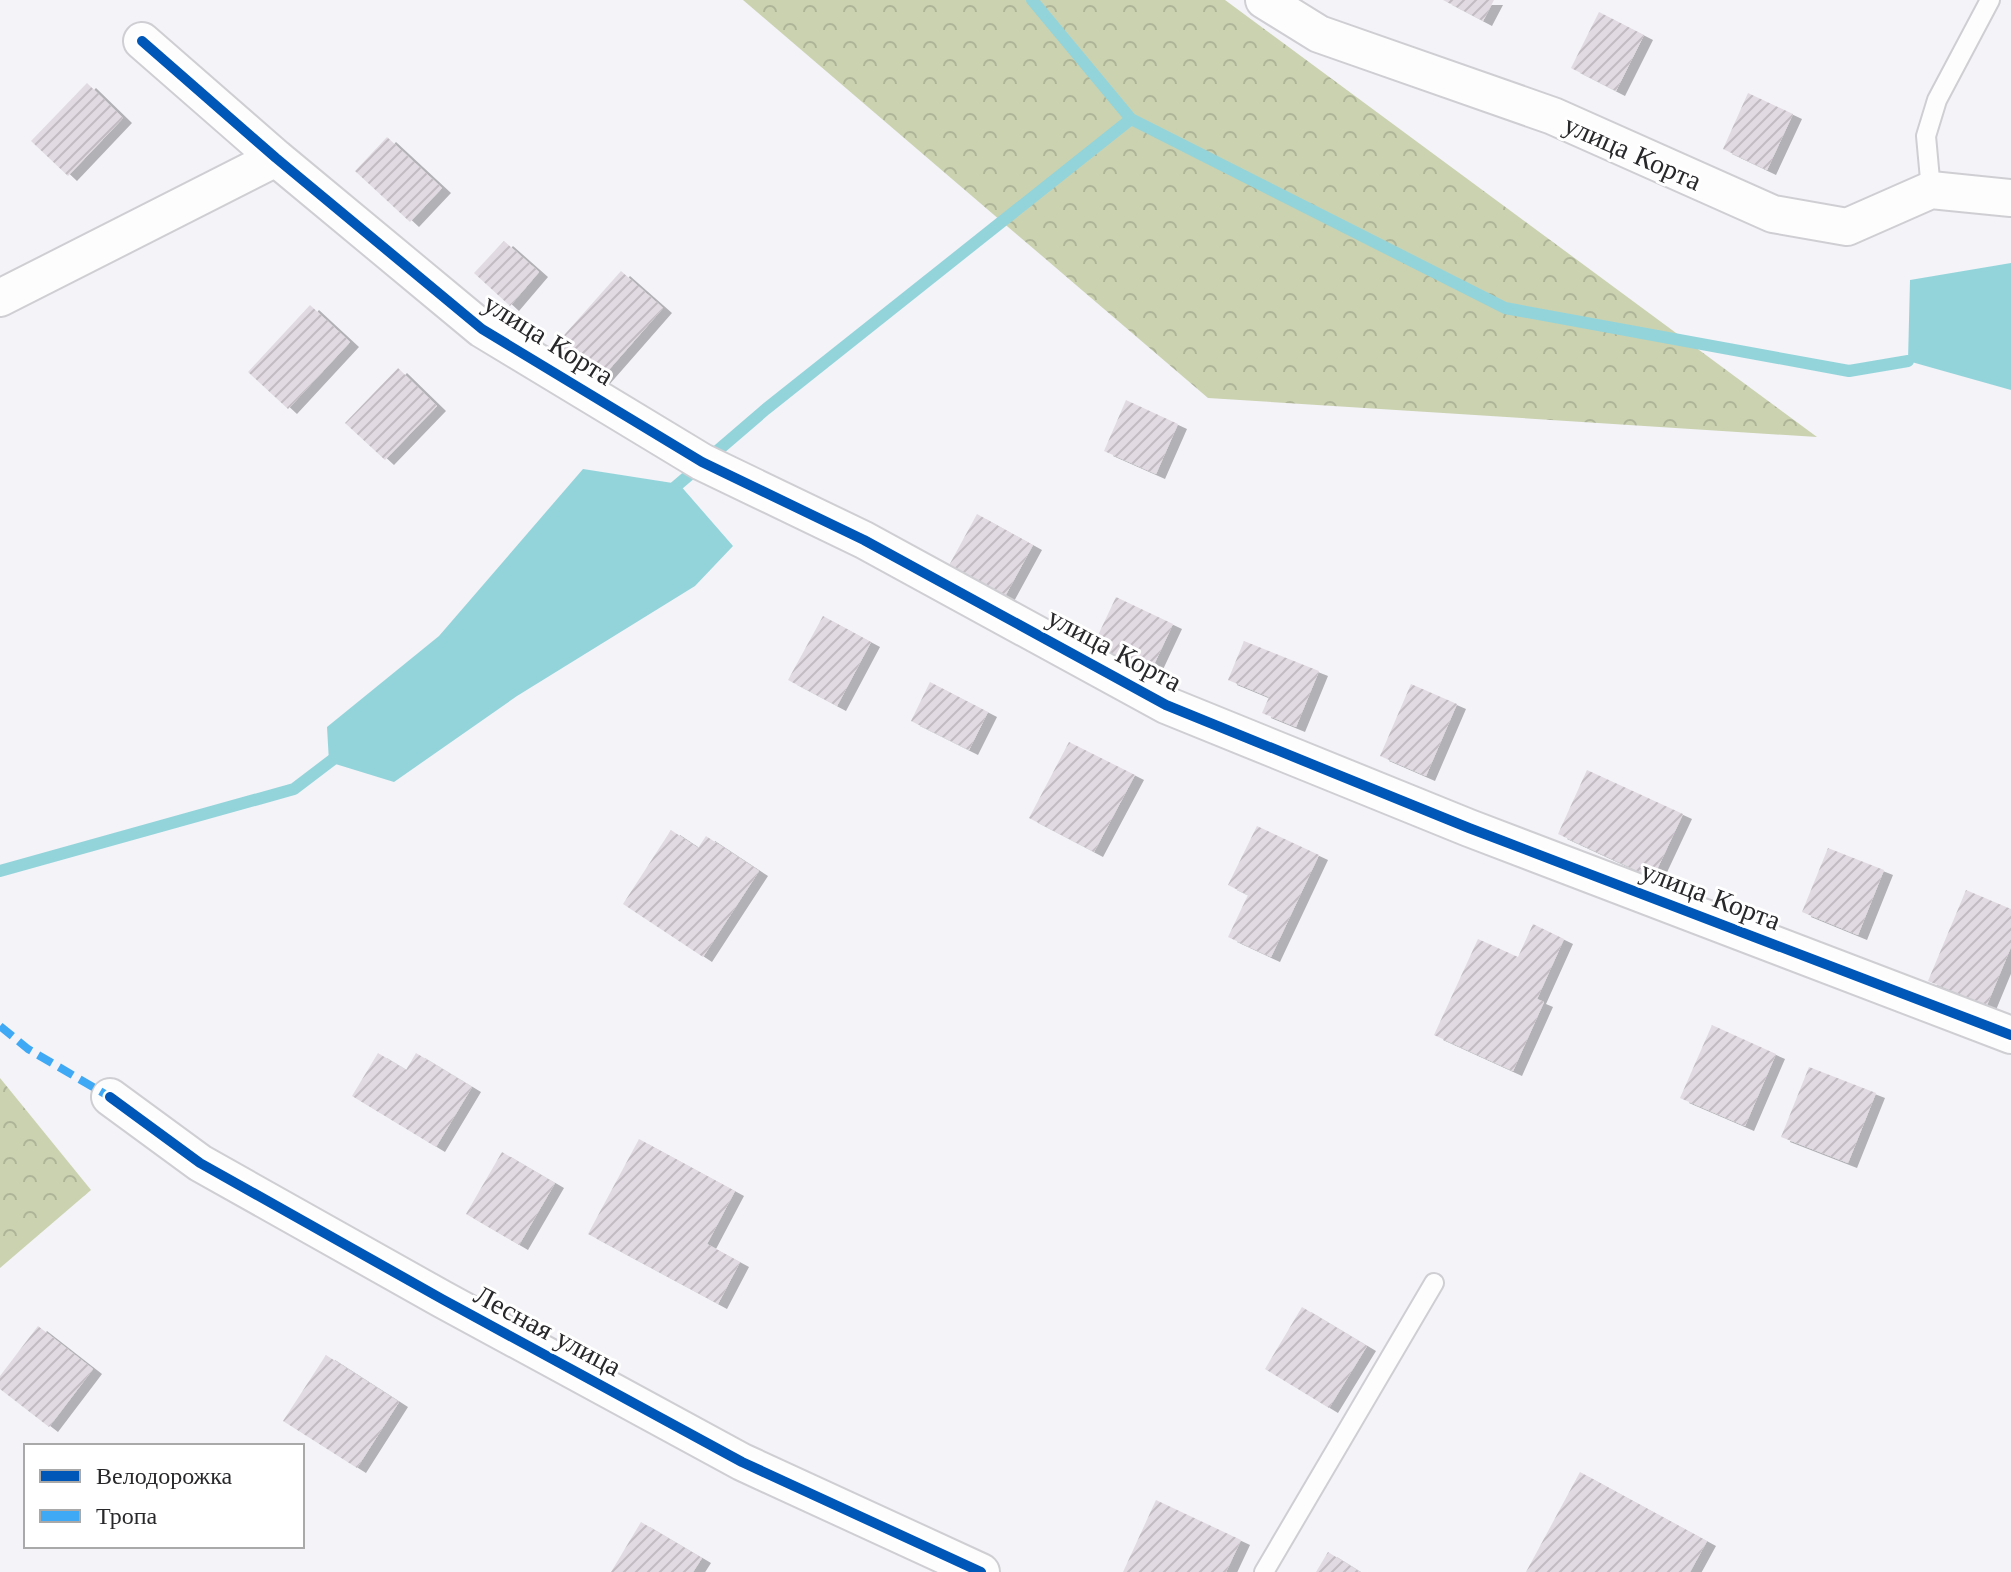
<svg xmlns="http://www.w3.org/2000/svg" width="2011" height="1572" viewBox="0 0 2011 1572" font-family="'Libre Baskerville',serif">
<defs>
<pattern id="forest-crowns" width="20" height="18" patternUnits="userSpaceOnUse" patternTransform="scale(2)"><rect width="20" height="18" fill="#cbd2b0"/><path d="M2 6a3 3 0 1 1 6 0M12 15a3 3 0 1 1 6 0" fill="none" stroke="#aeb498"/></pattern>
<pattern id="building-hatch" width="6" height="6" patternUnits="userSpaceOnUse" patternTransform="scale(2)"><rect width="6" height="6" fill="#e2dae2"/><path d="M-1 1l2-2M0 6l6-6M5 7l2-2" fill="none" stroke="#c2bbc2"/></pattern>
<filter id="shadow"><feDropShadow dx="9" dy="5" stdDeviation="0" flood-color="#0004"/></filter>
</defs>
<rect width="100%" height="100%" fill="#f3f3f8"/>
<path fill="url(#forest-crowns)" d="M743 0H1225L1817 437 1208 398Z
M0 1078 91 1190 0 1268Z"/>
<path fill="#93d4db" d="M2011 263V390L1908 361 1910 280Z
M583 469 679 484 733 546 695 586 517 696 394 782 329 762 327 727 439 636Z"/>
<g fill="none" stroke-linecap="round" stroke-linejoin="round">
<path stroke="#93d4db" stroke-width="12" d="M1032 0 1131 119 1505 308 1849 371 1908 361
M667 494 766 409 1131 119
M0 871 294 789 340 754"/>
</g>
<path fill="url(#building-hatch)" filter="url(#shadow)" d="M1443 0H1494L1483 21Z
M1599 12 1644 35 1616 91 1571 68Z
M87 83 123 118 68 176 31 141Z
M1748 93 1793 114 1767 170 1723 149Z
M387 137 442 188 410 222 355 171Z
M504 241 539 272 510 306 474 273Z
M621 271 663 308 592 389 550 351Z
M310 305 350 342 288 409 248 372Z
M398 368 437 406 385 460 345 423Z
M1126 400 1178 424 1156 474 1104 451Z
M977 514 1033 545 1003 600 947 569Z
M1116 597 1173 624 1150 673 1093 646Z
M823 616 871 642 837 706 788 680Z
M1244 641 1319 671 1296 727 1262 713 1269 697 1228 680Z
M930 682 988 712 969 750 911 721Z
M1411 684 1457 704 1426 776 1380 756Z
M1069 742 1135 775 1094 852 1029 818Z
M1587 770 1683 814 1653 878 1558 834Z
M1257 826 1319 855 1271 957 1228 937 1248 895 1228 885Z
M671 830 698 848 706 836 759 871 703 957 623 904Z
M1828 848 1884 870 1858 935 1802 912Z
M1966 890 2011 909V947L1987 1005 1928 981Z
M1533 924 1564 939 1537 999 1544 1002 1513 1071 1434 1035 1478 939 1518 957Z
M1712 1025 1776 1054 1745 1126 1680 1098Z
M378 1053 406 1070 416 1053 472 1087 436 1147 352 1096Z
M1809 1067 1876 1093 1848 1163 1781 1137Z
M639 1139 735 1191 707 1244 740 1262 718 1304 588 1234Z
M502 1152 555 1183 519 1245 466 1214Z
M1302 1307 1367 1346 1329 1408 1265 1369Z
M38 1326 93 1369 49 1427 0 1389V1376Z
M326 1355 399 1402 357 1468 283 1421Z
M1580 1472 1707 1541 1690 1572H1526Z
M1156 1500 1241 1540 1226 1572H1123Z
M641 1522 702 1558 693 1572H611Z
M1328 1552 1360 1572H1316Z"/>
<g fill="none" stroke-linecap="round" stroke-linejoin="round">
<defs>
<path id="lane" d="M1931 190 1926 136 1937 100 1990 0
M1264 1572 1434 1283"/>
<path id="street" d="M1264 0 1319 34 1553 116 1773 214 1847 227 1931 190 2011 198
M142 41 276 158 482 329 702 462 864 540 1166 705 1469 828 2011 1035
M0 298 276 158
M110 1097 200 1163 442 1299 742 1462 981 1572"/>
</defs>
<use href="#lane" stroke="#cfcfd3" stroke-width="22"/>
<use href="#street" stroke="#cfcfd3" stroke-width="40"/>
<use href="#lane" stroke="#fdfdfe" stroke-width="18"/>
<use href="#street" stroke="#fdfdfe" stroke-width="36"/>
<path stroke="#3fa9f5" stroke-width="8" stroke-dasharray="16 8" stroke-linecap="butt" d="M0 1026 28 1049 110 1097"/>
<defs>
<path id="cycleway" d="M142 41 276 158 482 329 702 462 864 540 1166 705 1469 828 2011 1035
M110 1097 200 1163 442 1299 742 1462 981 1572"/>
</defs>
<use href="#cycleway" stroke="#fff" stroke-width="15"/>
<use href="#cycleway" stroke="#0057b8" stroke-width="10"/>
</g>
<g text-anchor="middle" stroke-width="6" stroke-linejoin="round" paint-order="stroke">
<g font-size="28" fill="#28282b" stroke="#fff">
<text transform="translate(1633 152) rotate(24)" y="10">улица Корта</text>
<text transform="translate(549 339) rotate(32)" y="10">улица Корта</text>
<text transform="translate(1115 649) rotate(28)" y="10">улица Корта</text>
<text transform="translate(1711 895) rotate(21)" y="10">улица Корта</text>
<text transform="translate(548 1330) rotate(28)" y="10">Лесная улица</text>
</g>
</g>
<rect x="24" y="1444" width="280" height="104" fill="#ffffff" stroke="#a9a9aa" stroke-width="2"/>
<rect x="40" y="1470" width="40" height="12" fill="#0057b8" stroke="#a9a9aa" stroke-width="2"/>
<text x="96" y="1484" font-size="24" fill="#28282b">Велодорожка</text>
<rect x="40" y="1510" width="40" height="12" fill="#3fa9f5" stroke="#a9a9aa" stroke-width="2"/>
<text x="96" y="1524" font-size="24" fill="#28282b">Тропа</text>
</svg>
